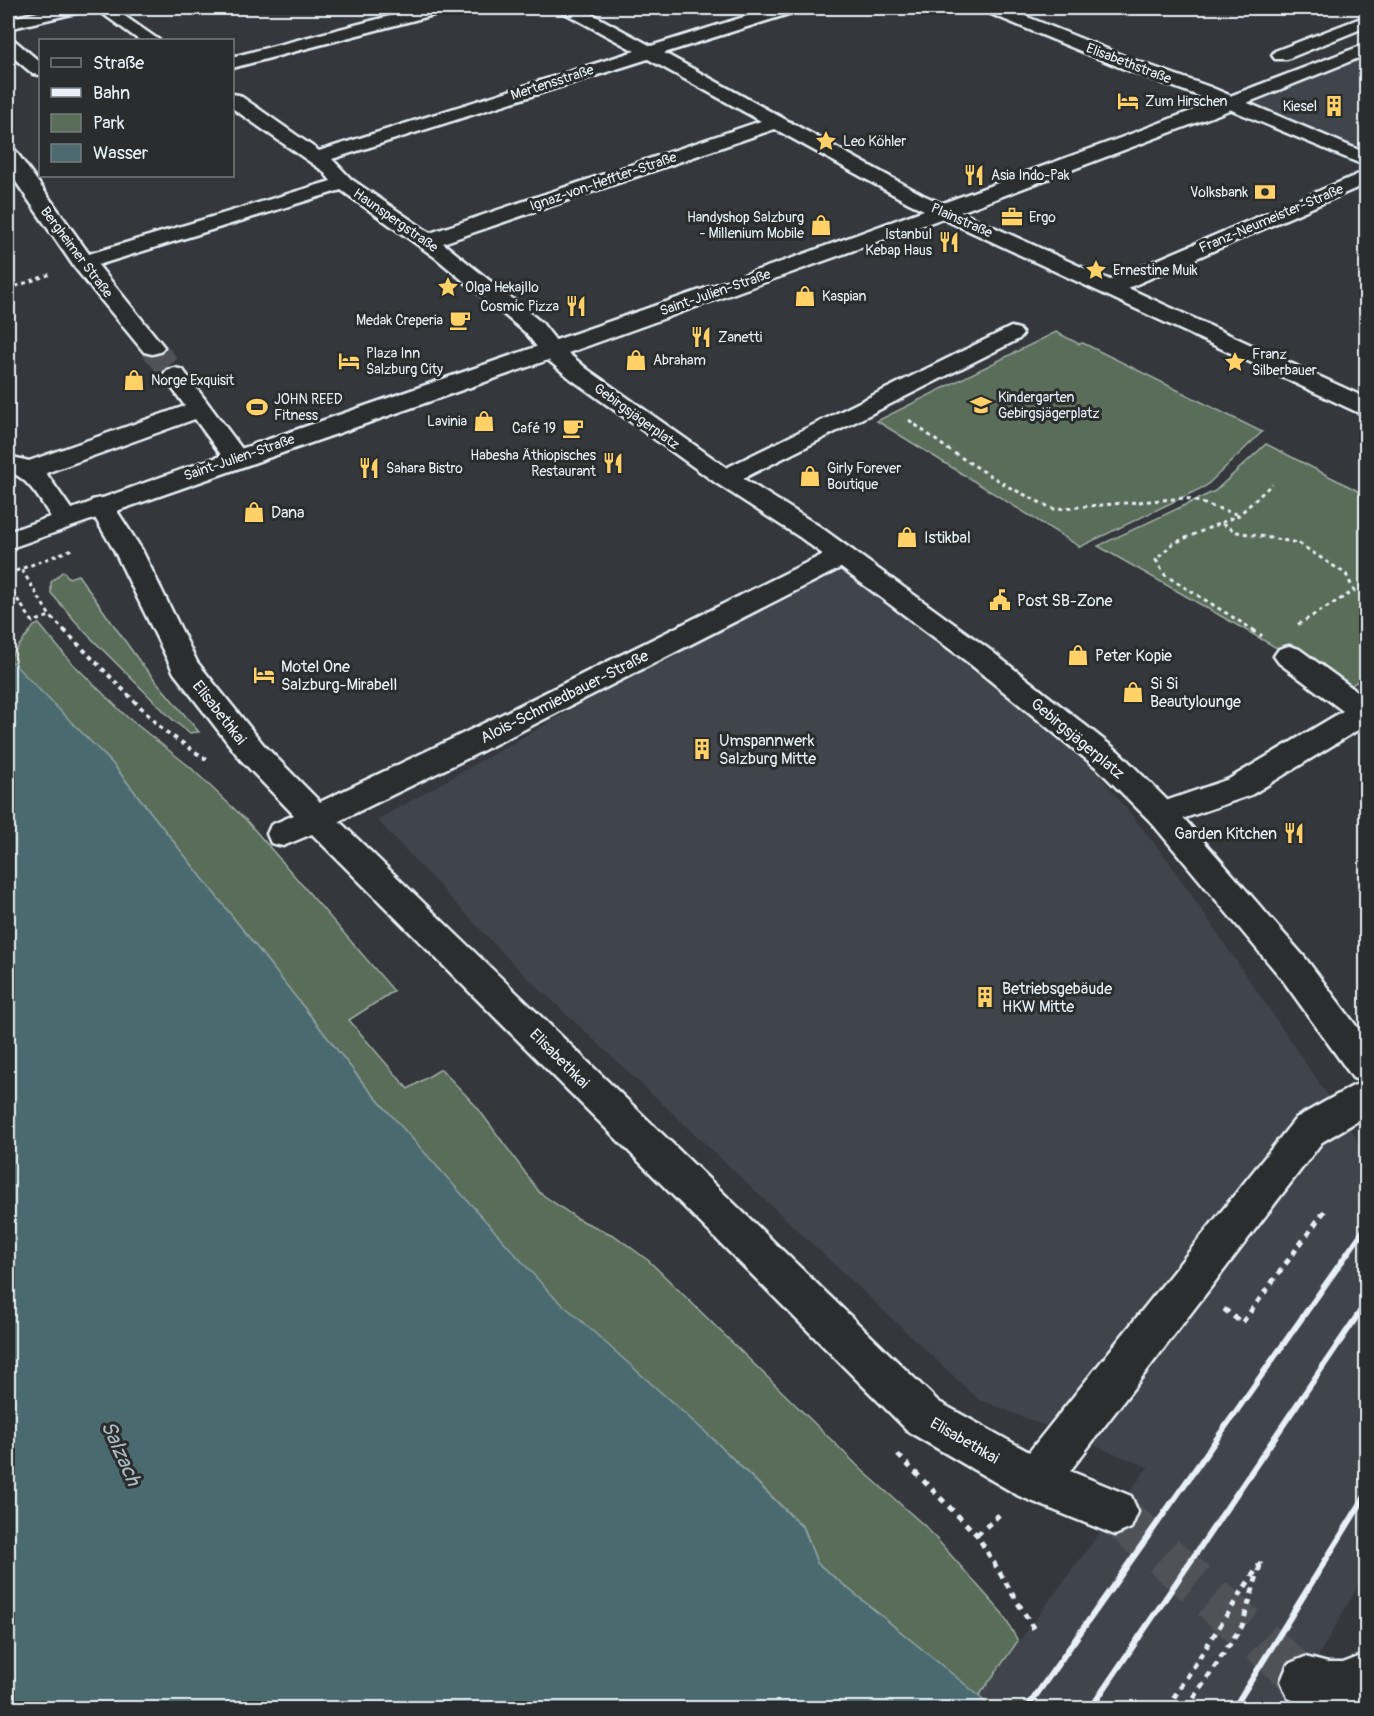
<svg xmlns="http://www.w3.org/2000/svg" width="1374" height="1716" viewBox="0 0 1374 1716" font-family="Pangolin,sans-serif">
<rect width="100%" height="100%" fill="#34373c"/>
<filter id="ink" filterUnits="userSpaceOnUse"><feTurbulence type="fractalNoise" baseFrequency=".0167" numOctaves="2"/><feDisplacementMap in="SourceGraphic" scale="12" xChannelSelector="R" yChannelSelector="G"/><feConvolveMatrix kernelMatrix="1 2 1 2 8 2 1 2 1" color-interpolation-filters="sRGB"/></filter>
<g filter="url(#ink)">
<path fill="#40444c" d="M1366 49V155L1243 104 1325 63Z
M842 556 1052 716 1169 862 1354 1134 1366 1162V1572L1289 1708H991L979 1696 1148 1467 978 1399 515 966 377 820Z"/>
<path fill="#5a6d58" stroke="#a1afa8" stroke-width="1.5" d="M1056 332 1079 344 1083 343 1262 432 1206 486 1080 547 877 421Z
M1266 444 1366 495V676L1347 688 1098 546 1215 491Z
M63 571 69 578 78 575 140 662 199 732 189 733 174 721 83 630 51 593V582Z
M39 624 69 660 127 717 190 767 246 820 394 991 349 1020 408 1089 441 1069 477 1107 540 1193 578 1219 615 1236 649 1261 863 1471 926 1527 1002 1613 1018 1641 979 1696 817 1563 804 1528 713 1439 550 1294 367 1088 112 763 8 660 34 626Z"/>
<path fill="#4c6a70" stroke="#8aa0a6" stroke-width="1.5" d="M8 658 112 763 367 1088 550 1293 713 1439 804 1529 817 1563 979 1696 991 1708H8Z"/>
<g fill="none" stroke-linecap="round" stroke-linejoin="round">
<path stroke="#4f5358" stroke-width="25" stroke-dasharray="25 13" stroke-linecap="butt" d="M152 347 175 375"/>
<path stroke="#4f5358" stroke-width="43" stroke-dasharray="43 22" stroke-linecap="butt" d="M1115 1512 1305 1681"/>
<defs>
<path id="minor" d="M55 8H82L80 12 8 29V19Z
M95 8H113L159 40H139Z
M421 8H447L445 12 232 68V57Z
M561 8H581L651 46 773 8H797L795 12 664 53 923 195 1110 280 1366 171V184L1128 288 1366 398V414L1357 412 909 203 775 129 443 243 542 323 564 351 560 356 552 358 544 356 526 333 436 258 341 190 98 265 164 347 160 352 152 354 144 352 75 268 14 179 8 168V148L15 150 89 254 331 181 323 171 232 108V94L239 95 319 151 635 51 563 12ZM648 59 761 121 430 233 351 179 332 159Z
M984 8H1005L1134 60 1210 87 1366 153V166L1196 95 1122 68 986 12Z
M1366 16V27L1287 59H1275L1272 55 1275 51Z
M8 39 14 40 40 62V75L33 74 8 53Z
M1011 327 1019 329 1023 334 1019 339 734 483 725 486 716 483 712 478 716 473Z
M175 368 183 370 245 453 249 458 245 463 236 466 227 463 195 419 46 473 78 519 74 525 65 527 56 525C42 504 32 480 8 471V456L29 461 185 406 163 375 167 370Z
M101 498 110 500 142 550 197 662 263 744 320 802 452 739 832 550 842 548 852 550 856 556 852 562 474 755 339 821 939 1402 1029 1452 1296 1118 1353 1086 1366 1081V1116L1322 1142 1070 1471 1131 1496 1138 1512 1131 1528 1115 1535 1019 1496 909 1432 312 834 283 846 271 843 267 834 271 825 294 815 241 760 174 673 114 550 88 506 92 500Z
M1289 646 1299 649 1366 698V725L1251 795 1162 826 1151 822 1146 814 1151 806 1229 779 1343 711 1279 663 1274 656 1279 649Z
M1366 1654V1704C1341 1714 1313 1709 1288 1698L1281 1681 1288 1664 1305 1657 1328 1663H1343Z"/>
<path id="major" d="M1366 44V55L1219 114 971 208 568 353 587 369 734 473 819 526 990 650 1119 752 1173 806 1306 959 1366 1039V1082L1353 1078 1282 979 1151 822 1097 768 970 664 801 538 716 483 571 379 548 360 8 549V532L200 463 790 259 1123 137Z"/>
</defs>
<use href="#minor" stroke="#e8f1f8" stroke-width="5"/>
<use href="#major" stroke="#e8f1f8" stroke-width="5"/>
<path stroke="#e8f1f8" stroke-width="3" stroke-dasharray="4 4" stroke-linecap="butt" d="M8 289 51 274
M909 420 949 450 1009 487 1053 509 1186 498 1239 515
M1222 524 1237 532 1298 543 1346 574 1354 591 1297 625
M22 570 50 616 65 631
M8 586 33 622 50 616
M1255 631 1165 575 1156 560 1172 544 1239 515 1272 484"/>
<path stroke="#e8f1f8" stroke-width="4" stroke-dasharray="4.5 4.5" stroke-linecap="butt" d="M64 630 163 730 210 762
M1252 630 1262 636"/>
<path stroke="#e8f1f8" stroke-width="5" stroke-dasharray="6 6" stroke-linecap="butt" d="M1224 1309 1242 1323 1323 1213 1329 1218
M898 1455 977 1535 1035 1631
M977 1535 1001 1513
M1187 1708 1242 1626 1261 1562"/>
<use href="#minor" fill="#2a2d2e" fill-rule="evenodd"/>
<use href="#major" fill="#2a2d2e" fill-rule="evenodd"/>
<path stroke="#e8f1f8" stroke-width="6" d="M1027 1708 1366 1227
M1091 1708 1366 1303
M1234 1708 1366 1495"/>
<path stroke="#e8f1f8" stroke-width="3" stroke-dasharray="4 4" stroke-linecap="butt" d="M8 574 75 548"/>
<path stroke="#e8f1f8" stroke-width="5" stroke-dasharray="6 6" stroke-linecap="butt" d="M1167 1708 1261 1562"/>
</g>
</g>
<defs>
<symbol id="hotel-bare" viewBox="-9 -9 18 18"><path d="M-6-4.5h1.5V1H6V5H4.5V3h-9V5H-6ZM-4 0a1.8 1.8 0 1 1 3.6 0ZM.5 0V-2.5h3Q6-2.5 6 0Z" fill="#ffd166" stroke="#2a2d2e" stroke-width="2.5" paint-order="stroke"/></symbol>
<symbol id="building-bare" viewBox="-9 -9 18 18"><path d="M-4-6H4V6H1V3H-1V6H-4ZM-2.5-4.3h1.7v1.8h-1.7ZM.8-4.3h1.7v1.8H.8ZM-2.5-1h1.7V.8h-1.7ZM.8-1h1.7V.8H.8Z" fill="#ffd166" stroke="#2a2d2e" stroke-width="2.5" paint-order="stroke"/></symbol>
<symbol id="sight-bare" viewBox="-9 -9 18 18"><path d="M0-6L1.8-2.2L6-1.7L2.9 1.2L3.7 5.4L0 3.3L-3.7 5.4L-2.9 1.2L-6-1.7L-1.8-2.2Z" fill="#ffd166" stroke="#2a2d2e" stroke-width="2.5" paint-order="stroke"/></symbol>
<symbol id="restaurant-bare" viewBox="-9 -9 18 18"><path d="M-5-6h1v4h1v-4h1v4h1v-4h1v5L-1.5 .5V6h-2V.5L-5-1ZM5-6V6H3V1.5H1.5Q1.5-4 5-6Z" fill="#ffd166" stroke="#2a2d2e" stroke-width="2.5" paint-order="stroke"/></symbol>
<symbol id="bank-bare" viewBox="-9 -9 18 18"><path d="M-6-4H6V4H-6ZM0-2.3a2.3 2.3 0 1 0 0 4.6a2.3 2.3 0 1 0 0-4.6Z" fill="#ffd166" stroke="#2a2d2e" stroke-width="2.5" paint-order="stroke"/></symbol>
<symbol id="office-bare" viewBox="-9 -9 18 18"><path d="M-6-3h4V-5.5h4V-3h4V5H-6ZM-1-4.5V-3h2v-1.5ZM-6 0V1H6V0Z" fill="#ffd166" stroke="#2a2d2e" stroke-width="2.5" paint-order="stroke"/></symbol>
<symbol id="shop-bare" viewBox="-9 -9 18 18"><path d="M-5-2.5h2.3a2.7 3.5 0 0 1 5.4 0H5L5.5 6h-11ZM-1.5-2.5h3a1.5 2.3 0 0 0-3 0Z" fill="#ffd166" stroke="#2a2d2e" stroke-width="2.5" paint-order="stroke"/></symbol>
<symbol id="cafe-bare" viewBox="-9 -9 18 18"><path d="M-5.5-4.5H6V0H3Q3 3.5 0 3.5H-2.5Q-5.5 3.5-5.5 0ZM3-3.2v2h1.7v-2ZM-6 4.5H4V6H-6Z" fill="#ffd166" stroke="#2a2d2e" stroke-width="2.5" paint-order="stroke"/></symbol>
<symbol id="school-bare" viewBox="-9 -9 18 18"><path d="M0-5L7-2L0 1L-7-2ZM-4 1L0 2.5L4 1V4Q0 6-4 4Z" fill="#ffd166" stroke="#2a2d2e" stroke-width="2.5" paint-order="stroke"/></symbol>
<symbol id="stadium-bare" viewBox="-9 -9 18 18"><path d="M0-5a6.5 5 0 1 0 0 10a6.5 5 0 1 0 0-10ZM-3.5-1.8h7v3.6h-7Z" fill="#ffd166" stroke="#2a2d2e" stroke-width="2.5" paint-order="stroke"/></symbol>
<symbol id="civic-bare" viewBox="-9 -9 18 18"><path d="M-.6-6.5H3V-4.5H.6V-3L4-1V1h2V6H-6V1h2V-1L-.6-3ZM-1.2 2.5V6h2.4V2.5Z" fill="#ffd166" stroke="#2a2d2e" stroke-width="2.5" paint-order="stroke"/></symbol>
</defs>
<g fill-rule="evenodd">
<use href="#hotel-bare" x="1113" y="86" width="30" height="30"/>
<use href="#building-bare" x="1319" y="91" width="30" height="30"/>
<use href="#sight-bare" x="811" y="126" width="30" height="30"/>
<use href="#restaurant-bare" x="959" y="160" width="30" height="30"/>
<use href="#bank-bare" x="1250" y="177" width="30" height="30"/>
<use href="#office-bare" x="997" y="202" width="30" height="30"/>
<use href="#shop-bare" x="806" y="210" width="30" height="30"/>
<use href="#restaurant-bare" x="934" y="227" width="30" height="30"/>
<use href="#sight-bare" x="1081" y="255" width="30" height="30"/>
<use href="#sight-bare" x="433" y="272" width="30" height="30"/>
<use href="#shop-bare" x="790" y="281" width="30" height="30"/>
<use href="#restaurant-bare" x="561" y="291" width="30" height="30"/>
<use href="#cafe-bare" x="445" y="305" width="30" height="30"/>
<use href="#restaurant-bare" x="686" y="322" width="30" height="30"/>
<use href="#shop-bare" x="621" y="345" width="30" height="30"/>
<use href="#hotel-bare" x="334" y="346" width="30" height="30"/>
<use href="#sight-bare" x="1220" y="347" width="30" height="30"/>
<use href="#shop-bare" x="119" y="365" width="30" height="30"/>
<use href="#school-bare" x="966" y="390" width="30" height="30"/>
<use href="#stadium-bare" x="242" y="392" width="30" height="30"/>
<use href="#shop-bare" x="469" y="406" width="30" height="30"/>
<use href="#cafe-bare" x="558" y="413" width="30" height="30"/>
<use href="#restaurant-bare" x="598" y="448" width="30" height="30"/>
<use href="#restaurant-bare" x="354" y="453" width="30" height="30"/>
<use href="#shop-bare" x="795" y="461" width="30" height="30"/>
<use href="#shop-bare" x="239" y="497" width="30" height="30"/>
<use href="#shop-bare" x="892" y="522" width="30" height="30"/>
<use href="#civic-bare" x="985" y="585" width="30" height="30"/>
<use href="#shop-bare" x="1063" y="640" width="30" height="30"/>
<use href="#hotel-bare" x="249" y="660" width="30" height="30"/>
<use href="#shop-bare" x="1118" y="677" width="30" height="30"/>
<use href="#building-bare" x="687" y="734" width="30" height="30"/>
<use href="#restaurant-bare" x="1279" y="818" width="30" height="30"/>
<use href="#building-bare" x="970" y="982" width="30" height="30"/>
</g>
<g text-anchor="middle" stroke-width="6" stroke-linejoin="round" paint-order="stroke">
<g font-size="14" fill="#e8f1f8" stroke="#2a2d2e">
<text transform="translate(1129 63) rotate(21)" y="5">Elisabethstraße</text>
<text transform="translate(552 82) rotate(-18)" y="5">Mertensstraße</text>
<text transform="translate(603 181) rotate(-19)" y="5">Ignaz-von-Heffter-Straße</text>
<text transform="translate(1271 218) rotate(-23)" y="5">Franz-Neumeister-Straße</text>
<text transform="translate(396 220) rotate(35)" y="5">Haunspergstraße</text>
<text transform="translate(962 220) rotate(24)" y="5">Plainstraße</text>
<text transform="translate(77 252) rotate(53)" y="5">Bergheimer Straße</text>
<text transform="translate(715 292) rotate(-19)" y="5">Saint-Julien-Straße</text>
<text transform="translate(637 416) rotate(36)" y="5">Gebirgsjägerplatz</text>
<text transform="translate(239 457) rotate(-19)" y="5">Saint-Julien-Straße</text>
</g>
<g font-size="14" fill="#e8f1f8" stroke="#2a2d2e" text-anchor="start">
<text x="1145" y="106">Zum Hirschen</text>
<text x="1317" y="111" text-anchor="end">Kiesel</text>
<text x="843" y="146">Leo Köhler</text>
<text x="991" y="180">Asia Indo-Pak</text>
<text x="1248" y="197" text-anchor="end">Volksbank</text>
<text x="804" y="222" text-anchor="end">Handyshop Salzburg<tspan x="804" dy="16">- Millenium Mobile</tspan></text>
<text x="1029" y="222">Ergo</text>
<text x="932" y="239" text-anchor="end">Istanbul<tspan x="932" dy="16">Kebap Haus</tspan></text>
<text x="1113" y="275">Ernestine Muik</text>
<text x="465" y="292">Olga Hekajllo</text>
<text x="822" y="301">Kaspian</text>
<text x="559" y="311" text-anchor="end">Cosmic Pizza</text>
<text x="443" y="325" text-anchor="end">Medak Creperia</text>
<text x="718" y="342">Zanetti</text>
<text x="366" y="358">Plaza Inn<tspan x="366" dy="16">Salzburg City</tspan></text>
<text x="1252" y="359">Franz<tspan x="1252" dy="16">Silberbauer</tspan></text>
<text x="653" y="365">Abraham</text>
<text x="151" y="385">Norge Exquisit</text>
<text x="998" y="402">Kindergarten<tspan x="998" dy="16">Gebirgsjägerplatz</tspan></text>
<text x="274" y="404">JOHN REED<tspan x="274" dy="16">Fitness</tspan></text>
<text x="467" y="426" text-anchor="end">Lavinia</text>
<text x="556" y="433" text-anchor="end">Café 19</text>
<text x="596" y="460" text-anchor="end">Habesha Äthiopisches<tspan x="596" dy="16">Restaurant</tspan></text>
<text x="386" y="473">Sahara Bistro</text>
<text x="827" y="473">Girly Forever<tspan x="827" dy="16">Boutique</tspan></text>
</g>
<g font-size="16" fill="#e8f1f8" stroke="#2a2d2e" text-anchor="start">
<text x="271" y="518">Dana</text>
<text x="924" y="543">Istikbal</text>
<text x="1017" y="606">Post SB-Zone</text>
<text x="1095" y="661">Peter Kopie</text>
<text x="281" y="672">Motel One<tspan x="281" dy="18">Salzburg-Mirabell</tspan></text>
<text x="1150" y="689">Si Si<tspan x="1150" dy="18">Beautylounge</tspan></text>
<text x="719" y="746">Umspannwerk<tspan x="719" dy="18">Salzburg Mitte</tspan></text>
<text x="1277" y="839" text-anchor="end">Garden Kitchen</text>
<text x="1002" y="994">Betriebsgebäude<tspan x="1002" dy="18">HKW Mitte</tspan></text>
</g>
<g font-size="16" fill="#e8f1f8" stroke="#2a2d2e">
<text transform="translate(564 696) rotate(-27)" y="6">Alois-Schmiedbauer-Straße</text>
<text transform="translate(220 712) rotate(52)" y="6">Elisabethkai</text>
<text transform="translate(1078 738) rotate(40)" y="6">Gebirgsjägerplatz</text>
<text transform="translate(560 1058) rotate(45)" y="6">Elisabethkai</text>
<text transform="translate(965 1440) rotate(30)" y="6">Elisabethkai</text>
</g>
<g font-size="21" font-style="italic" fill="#aabbc2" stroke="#2a2d2e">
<text transform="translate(121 1453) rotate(66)" y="7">Salzach</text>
</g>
</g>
<rect width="1374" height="1716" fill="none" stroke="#2a2d2e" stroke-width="30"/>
<rect x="15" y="15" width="1344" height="1686" fill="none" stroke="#e8f1f8" stroke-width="2" filter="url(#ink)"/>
<rect x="39" y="39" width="195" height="138" fill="#2a2d2e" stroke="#767b7f" stroke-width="1.5"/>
<rect x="51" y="58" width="30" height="9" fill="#2a2d2e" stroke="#767b7f" stroke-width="1.5"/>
<text x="93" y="69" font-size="18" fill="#e8f1f8">Straße</text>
<rect x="51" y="88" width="30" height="9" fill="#e8f1f8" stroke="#767b7f" stroke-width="1.5"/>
<text x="93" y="99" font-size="18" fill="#e8f1f8">Bahn</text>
<rect x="51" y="114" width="30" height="18" fill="#5a6d58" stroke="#767b7f" stroke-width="1.5"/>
<text x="93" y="129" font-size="18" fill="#e8f1f8">Park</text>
<rect x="51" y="144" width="30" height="18" fill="#4c6a70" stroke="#767b7f" stroke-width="1.5"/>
<text x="93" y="159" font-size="18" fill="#e8f1f8">Wasser</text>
</svg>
